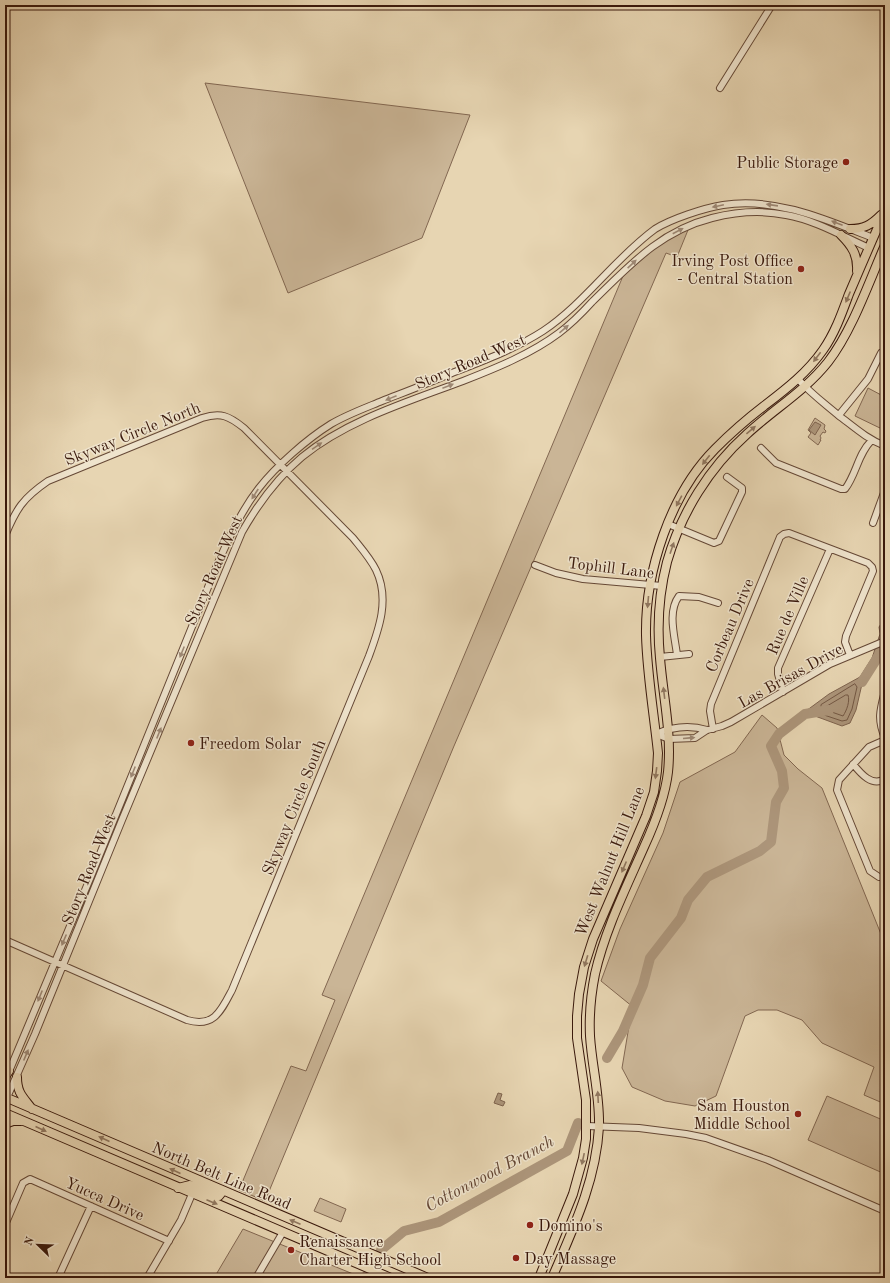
<svg xmlns="http://www.w3.org/2000/svg" width="890" height="1283" viewBox="0 0 890 1283" font-family="'Old Standard TT',serif">
<rect width="100%" height="100%" fill="#e7d5b2"/>
<filter id="stains"><feTurbulence type="fractalNoise" baseFrequency=".005" numOctaves="4"/><feColorMatrix values="0 0 0 0 .2 0 0 0 0 .09 0 0 0 0 .02 0 0 0 .5 -.17"/></filter>
<radialGradient id="worn" r=".72"><stop offset=".6" stop-color="#630" stop-opacity="0"/><stop offset="1" stop-color="#630" stop-opacity=".3"/></radialGradient>
<path fill="#cab596" stroke="#826751" d="M205 83 470 115 422 238 288 293Z
M688 230 677 257 666 253 454 746 265 1201 239 1190 291 1066 306 1071 335 1000 322 995 623 276C641 258 663 237 688 230Z
M868 388 885 397V423L882 429 855 416Z
M815 418 825 425 824 429 826 431 825 433 823 432 820 436 821 438 820 440H821L818 445 808 437 811 433 808 430Z
M762 715 777 728 784 755 798 769 822 788 885 944V1104L864 1095 874 1067 822 1043 802 1020 777 1010H758L745 1016 716 1096 695 1106 665 1101 632 1087 622 1068 628 1032 633 1007 601 981 620 929 663 833 680 782 735 752Z
M827 1096 885 1121V1174L808 1140Z
M320 1198 346 1209 341 1222 314 1211Z
M243 1229 363 1278H214Z"/>
<path fill="#ac957a" stroke="#7e634e" d="M815 422 821 425 815 435 809 430Z
M885 618V649L872 665 862 684 856 710 850 723 842 726 815 716 817 707 795 726 791 722 829 694 860 677 872 658 880 634 879 627Z
M498 1093 502 1094 500 1100 505 1102 503 1106 494 1103Z"/>
<g fill="none" stroke-linecap="round" stroke-linejoin="round">
<path stroke="#735743" stroke-width="1" d="M855 684 857 687 852 709 847 720 842 721 821 714V705Z
M846 695H848C850 701 847 710 843 716L826 710V707Z"/>
<path stroke="#ac957a" stroke-width="10" d="M862 682 881 652
M607 1058 623 1031 643 985 650 958 681 918 688 900 707 877 760 851 771 842 776 802 784 788 782 771 771 746 779 734 805 714 829 710
M381 1250 404 1231 439 1222 567 1151 578 1123
M365 1278 367 1275"/>
<defs>
<path id="minor" d="M720 88 772 5
M798 379C810 393 824 403 838 415 854 427 867 439 885 446
M839 415 868 379 881 353
M761 448 776 463 841 489H845C856 475 858 454 871 441
M873 523 885 490
M668 524 714 543 719 541 742 492V488L727 477
M5 536C16 509 23 498 48 481L202 418C221 412 229 416 244 428L353 538C361 548 370 558 376 570 390 599 379 629 369 656L232 990C221 1011 214 1028 187 1020L5 940
M535 565 556 573 583 579 662 586
M677 655C675 637 667 612 679 596L699 597 718 603
M660 657 689 654
M885 691C880 710 877 719 885 738
M783 692 778 674V668L830 549
M713 729 710 711 711 704 780 537 784 534 789 533 868 563 872 567 873 571 846 636 845 642 850 655
M656 734 669 739 695 738 707 730 722 726 731 722 830 664 885 641
M656 734C672 727 690 725 707 730
M885 740 869 747 839 780 837 790 870 871 879 877H885
M853 764C861 774 872 787 885 779
M5 1081 91 876 217 565C229 538 241 511 259 488 276 466 307 439 331 424 346 415 365 408 382 401 405 392 429 383 452 373 483 361 515 349 543 331 585 303 614 259 655 229 671 219 704 208 723 205 776 197 825 219 873 238
M5 1102 35 1034 122 820 242 532C258 504 277 478 302 457 347 420 410 401 463 381 496 368 531 354 559 333 571 324 582 313 592 302 629 266 660 231 712 218 736 212 762 210 786 215 815 220 842 236 869 248
M587 1126 639 1128 686 1134 706 1138 768 1160 885 1211
M5 1225 23 1183 30 1179 169 1241
M58 1278 91 1206
M147 1278 181 1220 192 1194
M256 1278 283 1232"/>
<path id="major" d="M850 229C864 229 871 225 881 215
M841 235C852 246 858 255 857 271
M5 1076 9 1071
M17 1077C17 1093 23 1097 32 1109
M5 1097C146 1158 287 1219 428 1278
M5 1113 391 1278
M5 1124 13 1121H21
M178 1188 190 1185 219 1196 223 1191
M539 1278 573 1194 583 1158 586 1139V1100L577 1038V1016L579 994 584 967 593 939 646 816 654 792 657 771 658 753C654 714 647 674 646 635 645 572 670 494 715 449 731 433 747 419 764 406 786 389 807 373 823 350 835 333 842 313 849 294 861 266 873 238 885 211
M552 1278C573 1229 596 1181 599 1127 600 1096 592 1067 590 1036 589 1015 591 994 595 974 605 930 626 888 644 847 655 823 665 798 668 772 672 734 663 696 660 658 657 627 659 593 667 562 681 513 709 468 747 434 774 409 805 391 828 362 852 331 869 282 885 245"/>
</defs>
<use href="#minor" stroke="#654836" stroke-width="8"/>
<use href="#major" stroke="#3a190c" stroke-width="10"/>
<use href="#minor" stroke="#efe4cd" stroke-width="6"/>
<use href="#major" stroke="#e7d5b2" stroke-width="8"/>
</g>
<defs><path id="oneway-solid" d="M-6-.8H1V-3.2L6.5 0L1 3.2V.8H-6Z"/></defs>
<g fill="#9e8976">
<use href="#oneway-solid" transform="translate(772 205) rotate(-172)"/>
<use href="#oneway-solid" transform="translate(718 206) rotate(168)"/>
<use href="#oneway-solid" transform="translate(837 223) rotate(-159)"/>
<use href="#oneway-solid" transform="translate(678 231) rotate(-28)"/>
<use href="#oneway-solid" transform="translate(632 264) rotate(-43)"/>
<use href="#oneway-solid" transform="translate(564 329) rotate(-41)"/>
<use href="#oneway-solid" transform="translate(448 386) rotate(-21)"/>
<use href="#oneway-solid" transform="translate(391 398) rotate(158)"/>
<use href="#oneway-solid" transform="translate(317 446) rotate(-34)"/>
<use href="#oneway-solid" transform="translate(255 494) rotate(123)"/>
<use href="#oneway-solid" transform="translate(182 652) rotate(112)"/>
<use href="#oneway-solid" transform="translate(159 733) rotate(-68)"/>
<use href="#oneway-solid" transform="translate(689 738) rotate(-5)"/>
<use href="#oneway-solid" transform="translate(133 772) rotate(112)"/>
<use href="#oneway-solid" transform="translate(64 940) rotate(113)"/>
<use href="#oneway-solid" transform="translate(40 996) rotate(112)"/>
<use href="#oneway-solid" transform="translate(26 1055) rotate(-67)"/>
</g>
<g fill="#90775f">
<use href="#oneway-solid" transform="translate(848 297) rotate(113)"/>
<use href="#oneway-solid" transform="translate(817 357) rotate(127)"/>
<use href="#oneway-solid" transform="translate(751 430) rotate(-40)"/>
<use href="#oneway-solid" transform="translate(706 460) rotate(128)"/>
<use href="#oneway-solid" transform="translate(679 501) rotate(118)"/>
<use href="#oneway-solid" transform="translate(672 548) rotate(-71)"/>
<use href="#oneway-solid" transform="translate(648 602) rotate(95)"/>
<use href="#oneway-solid" transform="translate(664 693) rotate(-97)"/>
<use href="#oneway-solid" transform="translate(656 773) rotate(97)"/>
<use href="#oneway-solid" transform="translate(624 867) rotate(113)"/>
<use href="#oneway-solid" transform="translate(586 961) rotate(107)"/>
<use href="#oneway-solid" transform="translate(598 1097) rotate(-93)"/>
<use href="#oneway-solid" transform="translate(41 1129) rotate(24)"/>
<use href="#oneway-solid" transform="translate(104 1139) rotate(-156)"/>
<use href="#oneway-solid" transform="translate(583 1159) rotate(102)"/>
<use href="#oneway-solid" transform="translate(175 1171) rotate(-156)"/>
<use href="#oneway-solid" transform="translate(212 1202) rotate(23)"/>
<use href="#oneway-solid" transform="translate(295 1222) rotate(-157)"/>
</g>
<g fill="#8f2418" stroke="#efe4cd" stroke-width="1.5">
<circle cx="846" cy="162" r="4"/>
<circle cx="801" cy="269" r="4"/>
<circle cx="191" cy="743" r="4"/>
<circle cx="798" cy="1114" r="4"/>
<circle cx="530" cy="1225" r="4"/>
<circle cx="291" cy="1250" r="4"/>
<circle cx="516" cy="1258" r="4"/>
</g>
<g text-anchor="middle" stroke-width="3" stroke-linejoin="round" paint-order="stroke">
<g font-size="16" fill="#3a190c" stroke="#efe4cd" text-anchor="start">
<text x="838" y="168" text-anchor="end">Public Storage</text>
<text x="793" y="266" text-anchor="end">Irving Post Office<tspan x="793" dy="18">- Central Station</tspan></text>
<text x="199" y="749">Freedom Solar</text>
<text x="790" y="1111" text-anchor="end">Sam Houston<tspan x="790" dy="18">Middle School</tspan></text>
<text x="538" y="1231">Domino's</text>
<text x="299" y="1247">Renaissance<tspan x="299" dy="18">Charter High School</tspan></text>
<text x="524" y="1264">Day Massage</text>
</g>
<g font-size="16" fill="#3a190c" stroke="#efe4cd">
<text transform="translate(470 361) rotate(-23)" y="6">Story Road West</text>
<text transform="translate(132 433) rotate(-22)" y="6">Skyway Circle North</text>
<text transform="translate(611 567) rotate(7)" y="6">Tophill Lane</text>
<text transform="translate(213 570) rotate(-66)" y="6">Story Road West</text>
<text transform="translate(787 615) rotate(-67)" y="6">Rue de Ville</text>
<text transform="translate(729 625) rotate(-67)" y="6">Corbeau Drive</text>
<text transform="translate(790 675) rotate(-29)" y="6">Las Brisas Drive</text>
<text transform="translate(293 807) rotate(-68)" y="6">Skyway Circle South</text>
<text transform="translate(609 861) rotate(-68)" y="6">West Walnut Hill Lane</text>
<text transform="translate(88 869) rotate(-68)" y="6">Story Road West</text>
<text transform="translate(222 1175) rotate(23)" y="6">North Belt Line Road</text>
<text transform="translate(105 1198) rotate(24)" y="6">Yucca Drive</text>
</g>
<g font-size="17" font-style="italic" fill="#624432" stroke="#efe4cd">
<text transform="translate(489 1173) rotate(-28)" y="6">Cottonwood Branch</text>
</g>
</g>
<rect width="890" height="1283" fill="none" stroke="#e7d5b2" stroke-width="20"/>
<rect x="6" y="6" width="878" height="1271" fill="none" stroke="#3a190c" stroke-width="2"/>
<rect x="10" y="10" width="870" height="1263" fill="none" stroke="#3a190c"/>
<g transform="translate(38 1245) rotate(293)" stroke="#efe4cd" stroke-width="3" paint-order="stroke">
<path d="M0-3L7 15L0 10L-7 15Z" fill="#3a190c"/>
<text y="-6" font-size="11" font-weight="bold" text-anchor="middle" fill="#3a190c">N</text>
</g>
<rect width="100%" height="100%" filter="url(#stains)"/>
<rect width="100%" height="100%" fill="url(#worn)"/>
</svg>
